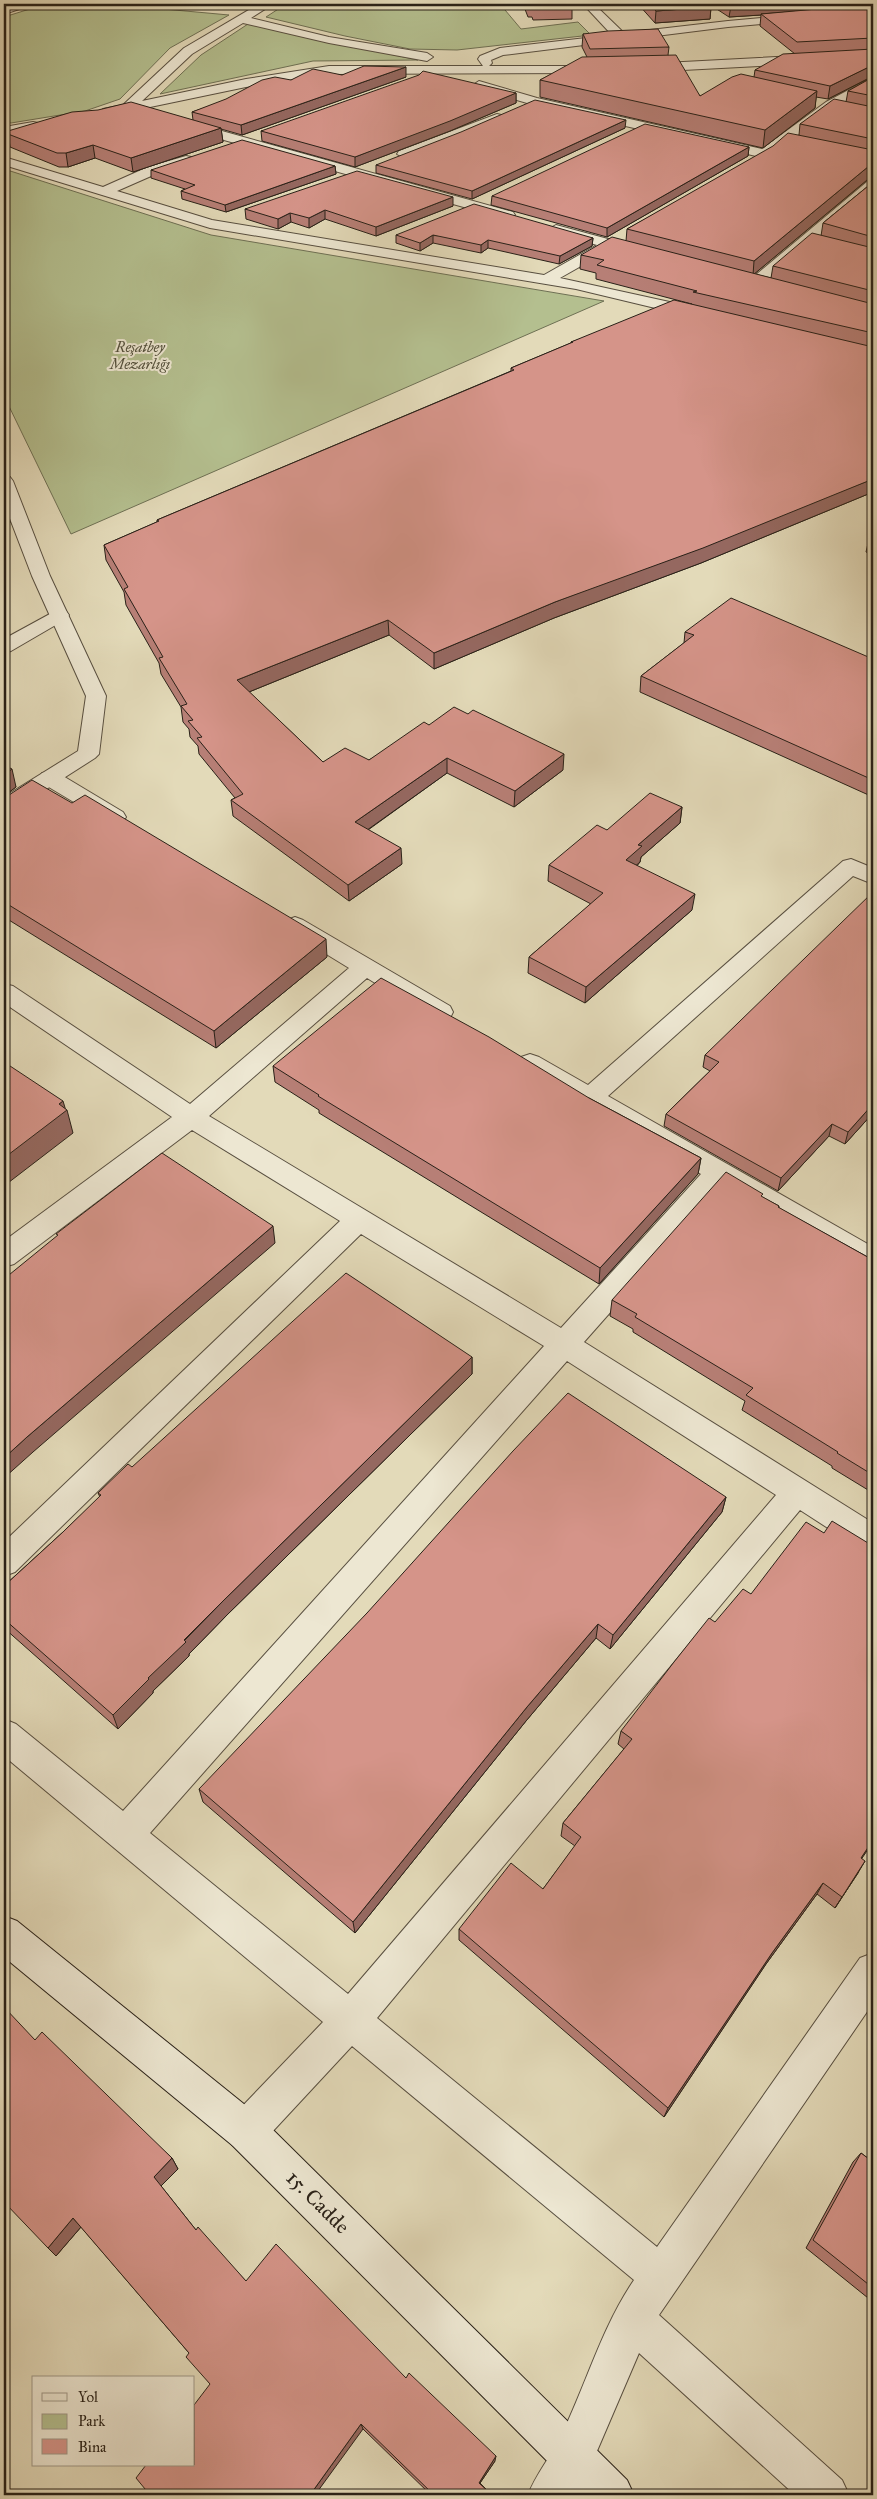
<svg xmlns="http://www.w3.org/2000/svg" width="877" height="2499" viewBox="0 0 877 2499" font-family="'IM FELL Great Primer',serif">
<rect width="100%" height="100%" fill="#e3dab9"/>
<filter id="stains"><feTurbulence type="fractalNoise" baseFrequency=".004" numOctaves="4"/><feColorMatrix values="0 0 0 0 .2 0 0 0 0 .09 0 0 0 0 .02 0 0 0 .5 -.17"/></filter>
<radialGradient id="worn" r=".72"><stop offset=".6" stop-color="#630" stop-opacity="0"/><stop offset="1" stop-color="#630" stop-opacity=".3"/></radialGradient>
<path fill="#b4bf8f" stroke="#6e7054" d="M46 4H109L229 15 170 48 120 99 85 111 11 123 4 121V17Z
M286 4H500L521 29 578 22 591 35 457 50 410 49 345 36 266 17Z
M248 24 418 60 313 61 160 94 201 55Z
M4 169 211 235 604 301 71 534 4 396Z"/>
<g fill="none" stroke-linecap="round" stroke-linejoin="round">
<defs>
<path id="minor" d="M17 4H35L4 14V8Z
M259 4H273L251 18 329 37 427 53 433 57 427 61 329 43 243 23 192 54 142 101 246 79 329 66H483L478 59 480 56 500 48 612 35 583 4H594L624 33 728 21 873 8V14L728 27 503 55 491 60 492 63 489 66H601L603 69 597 73 329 74 246 87 107 116 103 115 101 112 103 109 123 105 184 48Z
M873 52V60L645 72 639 68 645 64Z
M873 77V86L834 108 770 157 762 160 756 156 534 105 475 88 473 85 479 81 537 98 762 149 826 102Z
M497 114 501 115 503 118 501 121 409 157 404 158 397 154 399 151Z
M186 121 513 212 515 215 508 219 503 218 181 128 180 125Z
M186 156 191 157 193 160 191 163 158 173 117 191 212 220 544 275 597 245 551 232 549 229 556 225 608 239H617L619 242 645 249 647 252 640 256 611 249 560 278 697 308 705 313 697 318 576 289 210 228 4 165V157L103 187 148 167Z
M873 180V191L761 285H751L749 282 751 279 868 181Z
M59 609 66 611 69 615 66 619 11 651 4 653V639Z
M50 772 58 773 123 812 126 817 123 822 115 824 107 822 42 783 39 778 42 773Z
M851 859 873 868V884L853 876 608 1096 873 1247V1271L863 1268 722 1186 584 1342 873 1523V1554L862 1550 800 1510 377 2018 657 2247 860 1958 873 1953V2003L659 2315 842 2480 849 2495H795L639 2353 588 2472 575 2495H528C535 2476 548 2460 558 2442 585 2389 600 2330 634 2280L352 2046 260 2145 246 2151 232 2145 226 2131 232 2117 323 2022 4 1756V1719L16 1724 123 1811 544 1346 361 1234 15 1572 4 1576V1542L340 1221 192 1130 14 1264 4 1267V1241L172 1117 4 1003V984L13 986 190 1104 349 968 287 930 283 925 287 920 295 917 303 920 450 1006 453 1012 450 1018 441 1020 432 1018 367 978 209 1116 561 1328 701 1174 521 1069 517 1063 521 1057 530 1054 539 1057 588 1085 843 861ZM567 1361 776 1495 348 1994 150 1833Z"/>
<path id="tertiary" d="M33 122 38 123 39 126 38 129 4 135V127Z
M4 476 10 477 13 481 50 576 106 696 99 754 95 758 12 811 4 813V797L78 751 86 696 32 576 4 503Z"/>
<path id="secondary" d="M4 1916 17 1921 260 2117 627 2480 634 2495H581L232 2145 4 1957Z"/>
</defs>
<use href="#minor" stroke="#584f40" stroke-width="2"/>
<use href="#tertiary" stroke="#584f40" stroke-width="2"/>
<use href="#secondary" stroke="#292118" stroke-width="2"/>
<use href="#minor" fill="#ede7d2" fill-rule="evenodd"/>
<use href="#tertiary" fill="#ede7d2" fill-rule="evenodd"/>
<use href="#secondary" fill="#ede7d2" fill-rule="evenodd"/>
</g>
<path fill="#b77f76" stroke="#292118" d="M512 4H572V19L533 20 532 17H528L523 4Z
M638 4H707L711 7 710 19 655 23Z
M709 4H873V76L828 99 816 97 815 108 763 148 540 97V80L587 57 582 47 583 34 669 47 668 55 700 96 754 77 755 70 795 54 760 26 761 15 729 17Z
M342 75 406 77 242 135 221 129 223 142 133 172 95 158 68 167H59L10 147 8 131 193 120 192 112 291 80Z
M873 77V179L867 180 754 274 771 278 773 266 821 236 823 223 873 182V492L701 563 554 618 434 669 389 635 249 692 323 762 369 760 429 725 563 770 514 807 447 773 368 830 402 864 349 901 233 816 231 800 235 798 199 754 198 746 190 737 189 729 183 722 181 707 161 674 159 663 126 605 124 592 106 560 104 545 157 522V520L511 371V368L571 343V342L692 304 596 279V273L580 269 581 255 626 241 627 229 799 135 800 124 846 102 848 91Z
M516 93V103L450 131 355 167 262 141 261 131Z
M625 128 472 199 376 173V165Z
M749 147 748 156 607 237 491 205 492 196Z
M335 166 336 174 226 212 182 199 181 191 185 189 151 178V170Z
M453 206 376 236 325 219 309 228 291 222 278 229 246 219 245 209Z
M396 235 593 238 592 246 559 264 488 248 481 253 433 243 420 251 396 243Z
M873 535V555L866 552 869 539Z
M685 632 873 659V797L640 692 641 676 684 643Z
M4 751 7 765 6 766 16 787 4 796 327 957 216 1048 4 917Z
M682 807 680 823 641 857 640 862 637 866 692 910 585 1003 528 973 529 957 591 904 548 881 549 865 607 830Z
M705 1055 873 1113 845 1144 829 1136 778 1191 664 1126 666 1114 710 1071 703 1067Z
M273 1066 589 1098 701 1158 698 1174 599 1284 319 1113V1110L275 1082Z
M762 1197 779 1206V1208L873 1260V1493L832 1468V1466L742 1410 745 1401 633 1332V1329L610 1316 612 1300Z
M472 1357V1374L227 1615 189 1654V1656L153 1691V1693L118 1729 4 1628V1586L63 1532 100 1497 98 1493 132 1467Z
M726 1497 722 1512 610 1649 596 1638 526 1721 355 1933 203 1802 199 1789Z
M621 1731 862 1859 858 1873 835 1908 817 1894 766 1964 664 2117 459 1940V1929L543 1889 575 1846 561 1836 563 1823 624 1749 618 1744Z
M35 2040 172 2158 178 2169 161 2186 196 2230 246 2281 406 2378 495 2461 480 2483 490 2493 489 2495H431L363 2429 210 2384 189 2353 81 2227 56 2256 48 2248Z
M861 2153 873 2162V2302L806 2248 853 2162Z"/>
<path fill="#956860" stroke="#292118" d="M753 4H873V6L761 14V15L729 17 731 6Z
M711 7 710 19 655 23 656 11Z
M873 65V76L828 99 830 86Z
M406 67V77L242 135 241 125Z
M817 91 815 108 763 148 765 130Z
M516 93V103L450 131 355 167V157Z
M626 120 625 128 472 199V191Z
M221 128 223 142 133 172 131 158Z
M93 145 95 158 68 167 66 153Z
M749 147 748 156 607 237V228Z
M335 166 336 174 226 212 225 205Z
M869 166H873V179L867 180 753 275 754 261Z
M453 197V206L376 236V227Z
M325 210V219L309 228V218Z
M290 213 291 222 278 229V219Z
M433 235V243L420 251V243Z
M593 238 592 246 559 264 560 256Z
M488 240V248L481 253V245Z
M873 479V492L701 563 554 618 434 669V653L555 602Z
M4 504H6L10 523 4 524Z
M388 620 389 635 239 696 237 680Z
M4 751 7 765 4 768Z
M564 754 563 770 514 807 515 791Z
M447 758V773L356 838 355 822Z
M12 769 16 787 4 796V775Z
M682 807 680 823 641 857 640 862 624 876 626 860 638 845Z
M401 848 402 864 349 901 348 885Z
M695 894 692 910 585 1003 586 987Z
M326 939 327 957 216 1048 214 1031Z
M63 1101 66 1111 67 1110 73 1133 4 1186V1158L59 1104Z
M873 1104V1113L845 1144 848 1132Z
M832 1124 829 1136 778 1191 781 1178Z
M701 1158 698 1174 599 1284 600 1268Z
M273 1226 275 1243 33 1452 4 1478V1458L27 1437Z
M472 1357V1374L227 1615 189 1654V1656L153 1691V1693L118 1729 113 1715 148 1678 224 1600Z
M726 1497 722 1512 610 1649 613 1635Z
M598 1624 596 1638 526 1721 355 1933 353 1922 527 1707Z
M873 1840V1842L854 1870 861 1858Z
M865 1861 858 1873 835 1908 842 1897Z
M823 1883 817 1894 766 1964 664 2117 668 2108 772 1953Z
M172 2158 178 2169 160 2187 154 2177Z
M73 2218 81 2227 56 2256 48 2248Z
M361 2424 363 2429 315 2495H310Z
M496 2456 495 2461 478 2486 479 2483Z"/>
<path fill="#d59489" stroke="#292118" d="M649 4H707L711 7 656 11Z
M728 4H753L731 6Z
M873 4V38L797 42 761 14Z
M658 29 669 47 590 49 583 34 608 31Z
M873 49V65L830 86 755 70 783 54Z
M676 55 700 96 732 77 741 74 817 91 765 130 540 80 582 57Z
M364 66 406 67 241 125 192 112 226 99 262 80 275 77 291 80 313 69 342 75Z
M423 71 516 93 450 121 355 157 261 131 419 75Z
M873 77V96L848 91Z
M834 99 873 107V139L800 124Z
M535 100 626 120 472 191 376 165 461 132Z
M131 102 221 128 131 158 93 145 66 153H57L8 134 10 133 8 131 72 112 98 110Z
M645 124 749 147 607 228 492 196Z
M788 133 873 150V166H869L754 261 627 229 773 146Z
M242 140 335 166 225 205 181 191 195 185 151 170Z
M357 171 453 197 376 227 325 210 309 218 290 213 278 219 245 209Z
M873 182V237L823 223Z
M474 204 593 238 560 256 488 240 481 245 433 235 420 243 396 235Z
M812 233 873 248V291L773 266Z
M612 237 873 304V333L693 292 697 291 597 265 604 260 581 255Z
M674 300 873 347V479L703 548 555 602 434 653 388 620 237 680 323 762 345 748 369 760 424 722 429 725 454 707 468 714 473 710 564 754 515 791 447 758 355 822 401 848 348 885 231 800 243 794 197 738 202 737 188 721 193 720 181 706 187 704 159 658 163 657 124 589 128 587 104 545 159 521 157 520 514 370 511 368 573 342H571Z
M873 535V540L869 539Z
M731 598 873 659V780L641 676 694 635 685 632Z
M4 765 12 769 4 775Z
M32 780 72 803 85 795 326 939 214 1031 4 902V796L9 795Z
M650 793 682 807 638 845 642 846 626 860 695 894 586 987 529 957 603 893 549 865 597 825 607 830Z
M873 892V1104L848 1132 832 1124 781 1178 666 1114 719 1062 705 1055Z
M381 978 489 1037 589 1098 701 1158 600 1268 318 1096 319 1095 273 1066Z
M4 1062 63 1101 59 1104 67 1110 4 1158Z
M162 1153 273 1226 27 1437 4 1458V1279L58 1235 56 1234Z
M726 1172 763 1194 761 1196 779 1206 778 1207 873 1260V1475L837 1453 838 1452 746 1395 753 1388 635 1317 637 1314 612 1300Z
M346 1273 472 1357 224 1600 184 1640 186 1642 148 1678 149 1679 113 1715 4 1619V1586L63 1532 101 1495 98 1493 128 1464 132 1467Z
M568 1393 726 1497 613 1635 598 1624 527 1707 353 1922 199 1789 367 1613 513 1451Z
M832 1521 873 1546V1840L861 1858 865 1861 842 1897 823 1883 772 1953 668 2108 459 1929 511 1863 543 1889 581 1837 563 1823 632 1739 621 1731 674 1662 709 1618 715 1622 743 1589 751 1594 806 1522 824 1533Z
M4 2007 35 2040 42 2032 172 2158 154 2177 196 2230 198 2227 246 2281 276 2244 406 2378 409 2373 496 2456 479 2483 490 2493 488 2495H434L361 2424 310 2495H150L136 2478 146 2465H194V2405L210 2384 186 2357 189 2353 73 2218 48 2248 4 2202Z
M861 2153 873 2162V2288L813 2240Z"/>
<g text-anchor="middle" stroke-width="4" stroke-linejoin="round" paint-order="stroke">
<g font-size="15" font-style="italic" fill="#53503c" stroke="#ede7d2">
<text x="140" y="352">Reşatbey<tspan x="140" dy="17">Mezarlığı</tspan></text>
</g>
<g font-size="21" fill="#292118" stroke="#ede7d2">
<text transform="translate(318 2202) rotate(45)" y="7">15. Cadde</text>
</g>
</g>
<rect width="877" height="2499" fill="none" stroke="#e3dab9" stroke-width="20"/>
<rect x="5" y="5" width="867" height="2489" fill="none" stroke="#292118" stroke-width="2.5"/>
<rect x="10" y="10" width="857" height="2479" fill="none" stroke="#292118"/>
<rect x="32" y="2376" width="162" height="90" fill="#ede7d2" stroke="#9f9888"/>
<rect x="42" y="2393" width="25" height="8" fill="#ede7d2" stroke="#9f9888"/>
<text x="78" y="2402" font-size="15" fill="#292118">Yol</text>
<rect x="42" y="2414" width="25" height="15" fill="#b4bf8f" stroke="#9f9888"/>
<text x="78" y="2426" font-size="15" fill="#292118">Park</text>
<rect x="42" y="2439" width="25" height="15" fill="#d59489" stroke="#9f9888"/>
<text x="78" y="2452" font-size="15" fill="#292118">Bina</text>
<rect width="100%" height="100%" filter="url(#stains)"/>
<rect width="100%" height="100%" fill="url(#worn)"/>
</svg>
